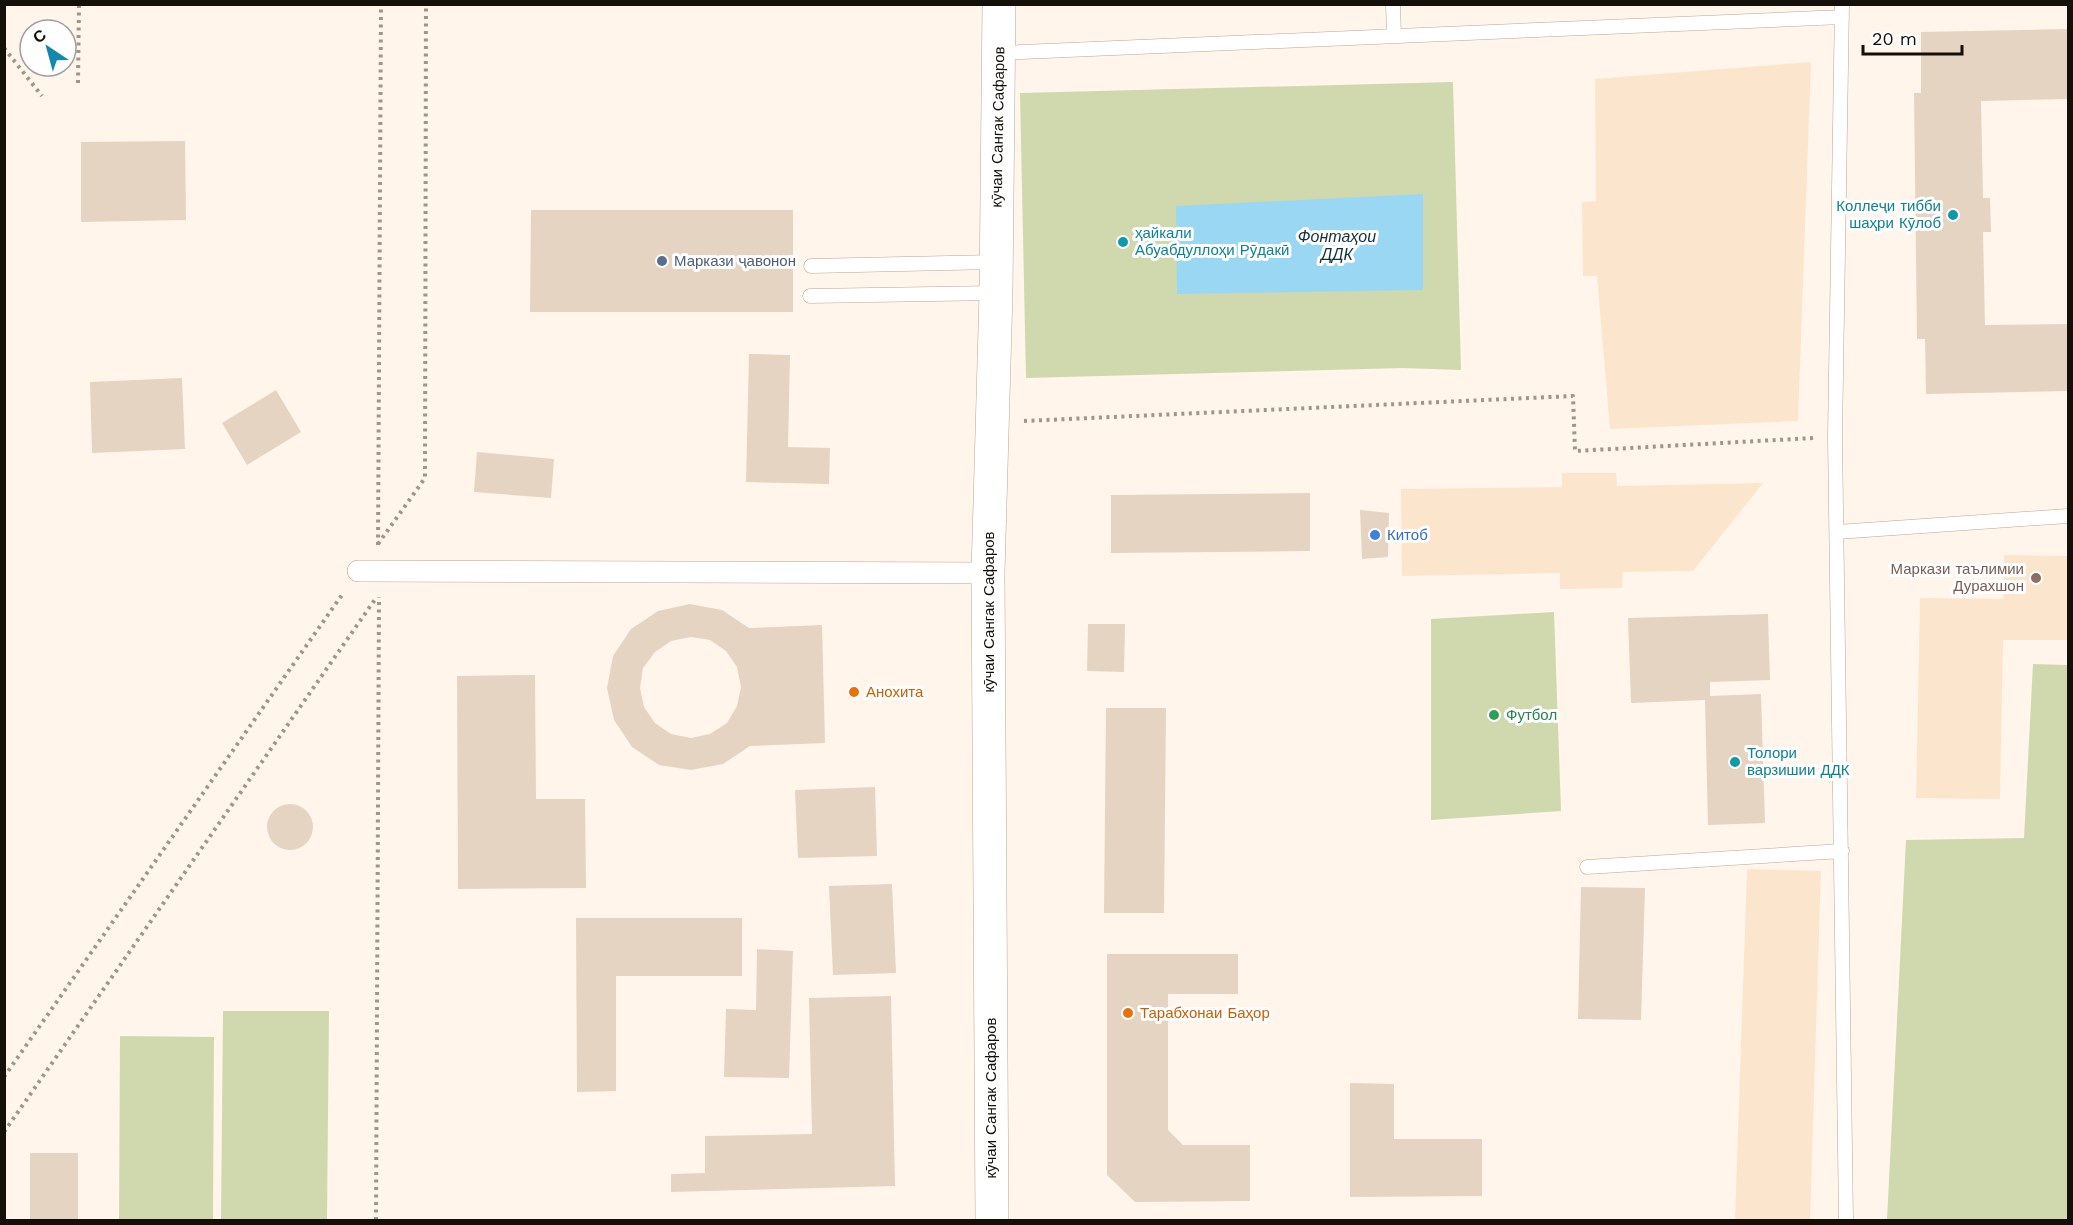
<svg xmlns="http://www.w3.org/2000/svg" width="2073" height="1225" viewBox="0 0 2073 1225" font-family="'Work Sans',sans-serif">
<rect width="100%" height="100%" fill="#fff5ea"/>
<path fill="#fce5cd" d="M1811 62 1798 421 1610 429 1597 276H1583L1582 202 1596 201 1595 79Z
M1562 473H1616L1617 486 1763 483 1693 571 1623 572 1622 588 1560 589V573L1402 576 1401 489 1562 487Z
M2004 555 2068 556V640H2003L2000 799 1916 798 1920 598 2003 599Z
M1747 869 1821 871 1810 1220H1735Z"/>
<path fill="#d0d9ae" d="M1453 82 1461 370 1403 368 1026 378 1020 93Z
M1554 612 1561 811 1431 820V619Z
M2033 664 2068 665V1220H1887L1906 840 2024 838Z
M223 1011H329L327 1220H221Z
M120 1036 214 1037 213 1220H119Z"/>
<path fill="#9ad7f3" d="M1423 194V290L1177 294 1176 206Z"/>
<path fill="#e5d4c2" fill-rule="evenodd" d="M2068 29V99L1981 101 1983 198H1990L1991 232H1983L1985 325 2068 324V391L1926 394 1925 339H1917L1914 93H1921V32Z
M185 141 186 220 81 222V142Z
M531 210H793V312H530Z
M749 354 790 355 788 447 830 448 829 484 746 482Z
M182 378 185 449 92 453 90 382Z
M276 390 301 432 247 465 222 423Z
M477 452 554 459 551 498 474 492Z
M1310 493V551L1111 553V495Z
M1360 510 1389 513 1388 557 1362 559Z
M690 604 722 610 749 628 822 625 825 743 750 746 723 764 691 770 659 765 632 747 614 720 607 688 613 656 631 629 658 611ZM691 637 710 640 726 651 737 667 741 687 737 706 727 723 710 734 691 738 671 734 655 723 644 707 640 688 643 668 655 652 671 641Z
M1768 614 1770 680 1710 682V696L1761 694 1765 823 1708 825 1705 700 1631 703 1628 618Z
M1088 624H1125L1124 672 1087 671Z
M535 675 536 799H585L586 888 458 889 457 676Z
M1106 708H1166L1164 913H1104Z
M875 787 877 856 798 858 795 790Z
M267 827a23 23 0 1 1 46 0a23 23 0 1 1-46 0Z
M892 884 896 973 833 975 829 886Z
M1581 887 1645 888 1641 1020 1578 1019Z
M576 918H742V976H616V1091L577 1092Z
M757 949 793 951 789 1078 724 1077 726 1009 756 1010Z
M1107 954H1238V994H1168V1130L1183 1145H1250V1201L1135 1202 1107 1175Z
M891 996 895 1186 671 1192V1174L705 1173V1136L812 1134 809 998Z
M1350 1083 1394 1084V1139H1482V1196L1350 1197Z
M30 1153H78V1220H30Z"/>
<g fill="none" stroke-linecap="round" stroke-linejoin="round">
<defs>
<path id="service" d="M1393 4 1394 36
M1842 4 1835 437 1846 1220
M999 53 1842 17
M811 266 995 262
M810 296 996 293
M1837 532 2068 516
M1587 867 1842 851"/>
<path id="pedestrian" d="M358 571 988 573"/>
<path id="tertiary" d="M992 1220 988 573 996 293 999 4"/>
</defs>
<use href="#service" stroke="#b7a796" stroke-width="15"/>
<use href="#pedestrian" stroke="#b7a796" stroke-width="22"/>
<use href="#tertiary" stroke="#b7a796" stroke-width="34"/>
<path stroke="#9e968d" stroke-width="4" stroke-dasharray="3 4.5" stroke-linecap="butt" d="M4 48 42 96
M78 83 79 4
M1024 421 1573 396 1575 451 1813 438
M378 544 425 478 426 4
M378 545 381 4
M4 1077 344 592
M4 1132 376 598
M376 1220 379 597"/>
<use href="#service" stroke="#fff" stroke-width="14"/>
<use href="#pedestrian" stroke="#fff" stroke-width="21"/>
<use href="#tertiary" stroke="#fff" stroke-width="33"/>
</g>
<g fill="#0f9aa8" stroke="#fff" stroke-width="2">
<circle cx="1953" cy="215" r="6"/>
<circle cx="1123" cy="242" r="6"/>
<circle cx="1735" cy="762" r="6"/>
</g>
<circle fill="#5c6f8a" stroke="#fff" stroke-width="2" cx="662" cy="261" r="6"/>
<circle fill="#3f7fe0" stroke="#fff" stroke-width="2" cx="1375" cy="535" r="6"/>
<circle fill="#8d6e63" stroke="#fff" stroke-width="2" cx="2036" cy="578" r="6"/>
<g fill="#e8710a" stroke="#fff" stroke-width="2">
<circle cx="854" cy="692" r="6"/>
<circle cx="1128" cy="1013" r="6"/>
</g>
<circle fill="#2e9e5b" stroke="#fff" stroke-width="2" cx="1494" cy="715" r="6"/>
<g text-anchor="middle" stroke-width="6" stroke-linejoin="round" paint-order="stroke">
<g font-size="15" fill="#150f09" stroke="#fff">
<text transform="translate(998 127) rotate(-89)" y="5">кӯчаи Сангак Сафаров</text>
<text transform="translate(989 612) rotate(-90)" y="5">кӯчаи Сангак Сафаров</text>
<text transform="translate(991 1098) rotate(-90)" y="5">кӯчаи Сангак Сафаров</text>
</g>
<g font-size="15" fill="#0d838f" stroke="#fff" text-anchor="start">
<text x="1941" y="211" text-anchor="end">Коллеҷи тибби<tspan x="1941" dy="17">шаҳри Кӯлоб</tspan></text>
<text x="1135" y="238">ҳайкали<tspan x="1135" dy="17">Абуабдуллоҳи Рӯдакӣ</tspan></text>
<text x="1747" y="758">Толори<tspan x="1747" dy="17">варзишии ДДК</tspan></text>
</g>
<g font-size="15" fill="#4e5e75" stroke="#fff" text-anchor="start">
<text x="674" y="266">Маркази ҷавонон</text>
</g>
<g font-size="15" fill="#366cbe" stroke="#fff" text-anchor="start">
<text x="1387" y="540">Китоб</text>
</g>
<g font-size="15" fill="#785e54" stroke="#fff" text-anchor="end">
<text x="2024" y="574">Маркази таълимии<tspan x="2024" dy="17">Дурахшон</tspan></text>
</g>
<g font-size="15" fill="#c56008" stroke="#fff" text-anchor="start">
<text x="866" y="697">Анохита</text>
<text x="1140" y="1018">Тарабхонаи Баҳор</text>
</g>
<g font-size="15" fill="#27864d" stroke="#fff" text-anchor="start">
<text x="1506" y="720">Футбол</text>
</g>
<g font-size="16" font-style="italic" fill="#14313e" stroke="#fff">
<text x="1337" y="242">Фонтаҳои<tspan x="1337" dy="18">ДДК</tspan></text>
</g>
</g>
<rect width="2073" height="1225" fill="none" stroke="#150f09" stroke-width="12"/>
<g transform="translate(48 48) rotate(324)"><circle r="28" fill="#ffffff" stroke="#a19f9d" stroke-width="1.5"/>
<path d="M0-4.5L10 22L0 15L-10 22Z" fill="#1189ad"/>
<text y="-9" font-size="16" font-weight="bold" text-anchor="middle" fill="#150f09">С</text>
</g>
<path d="M1863 45v9h99v-9" fill="none" stroke="#150f09" stroke-width="3"/>
<text x="1872" y="45" font-size="18" fill="#150f09" stroke="#ffffff" stroke-width="4.5" paint-order="stroke">20 m</text>
</svg>
